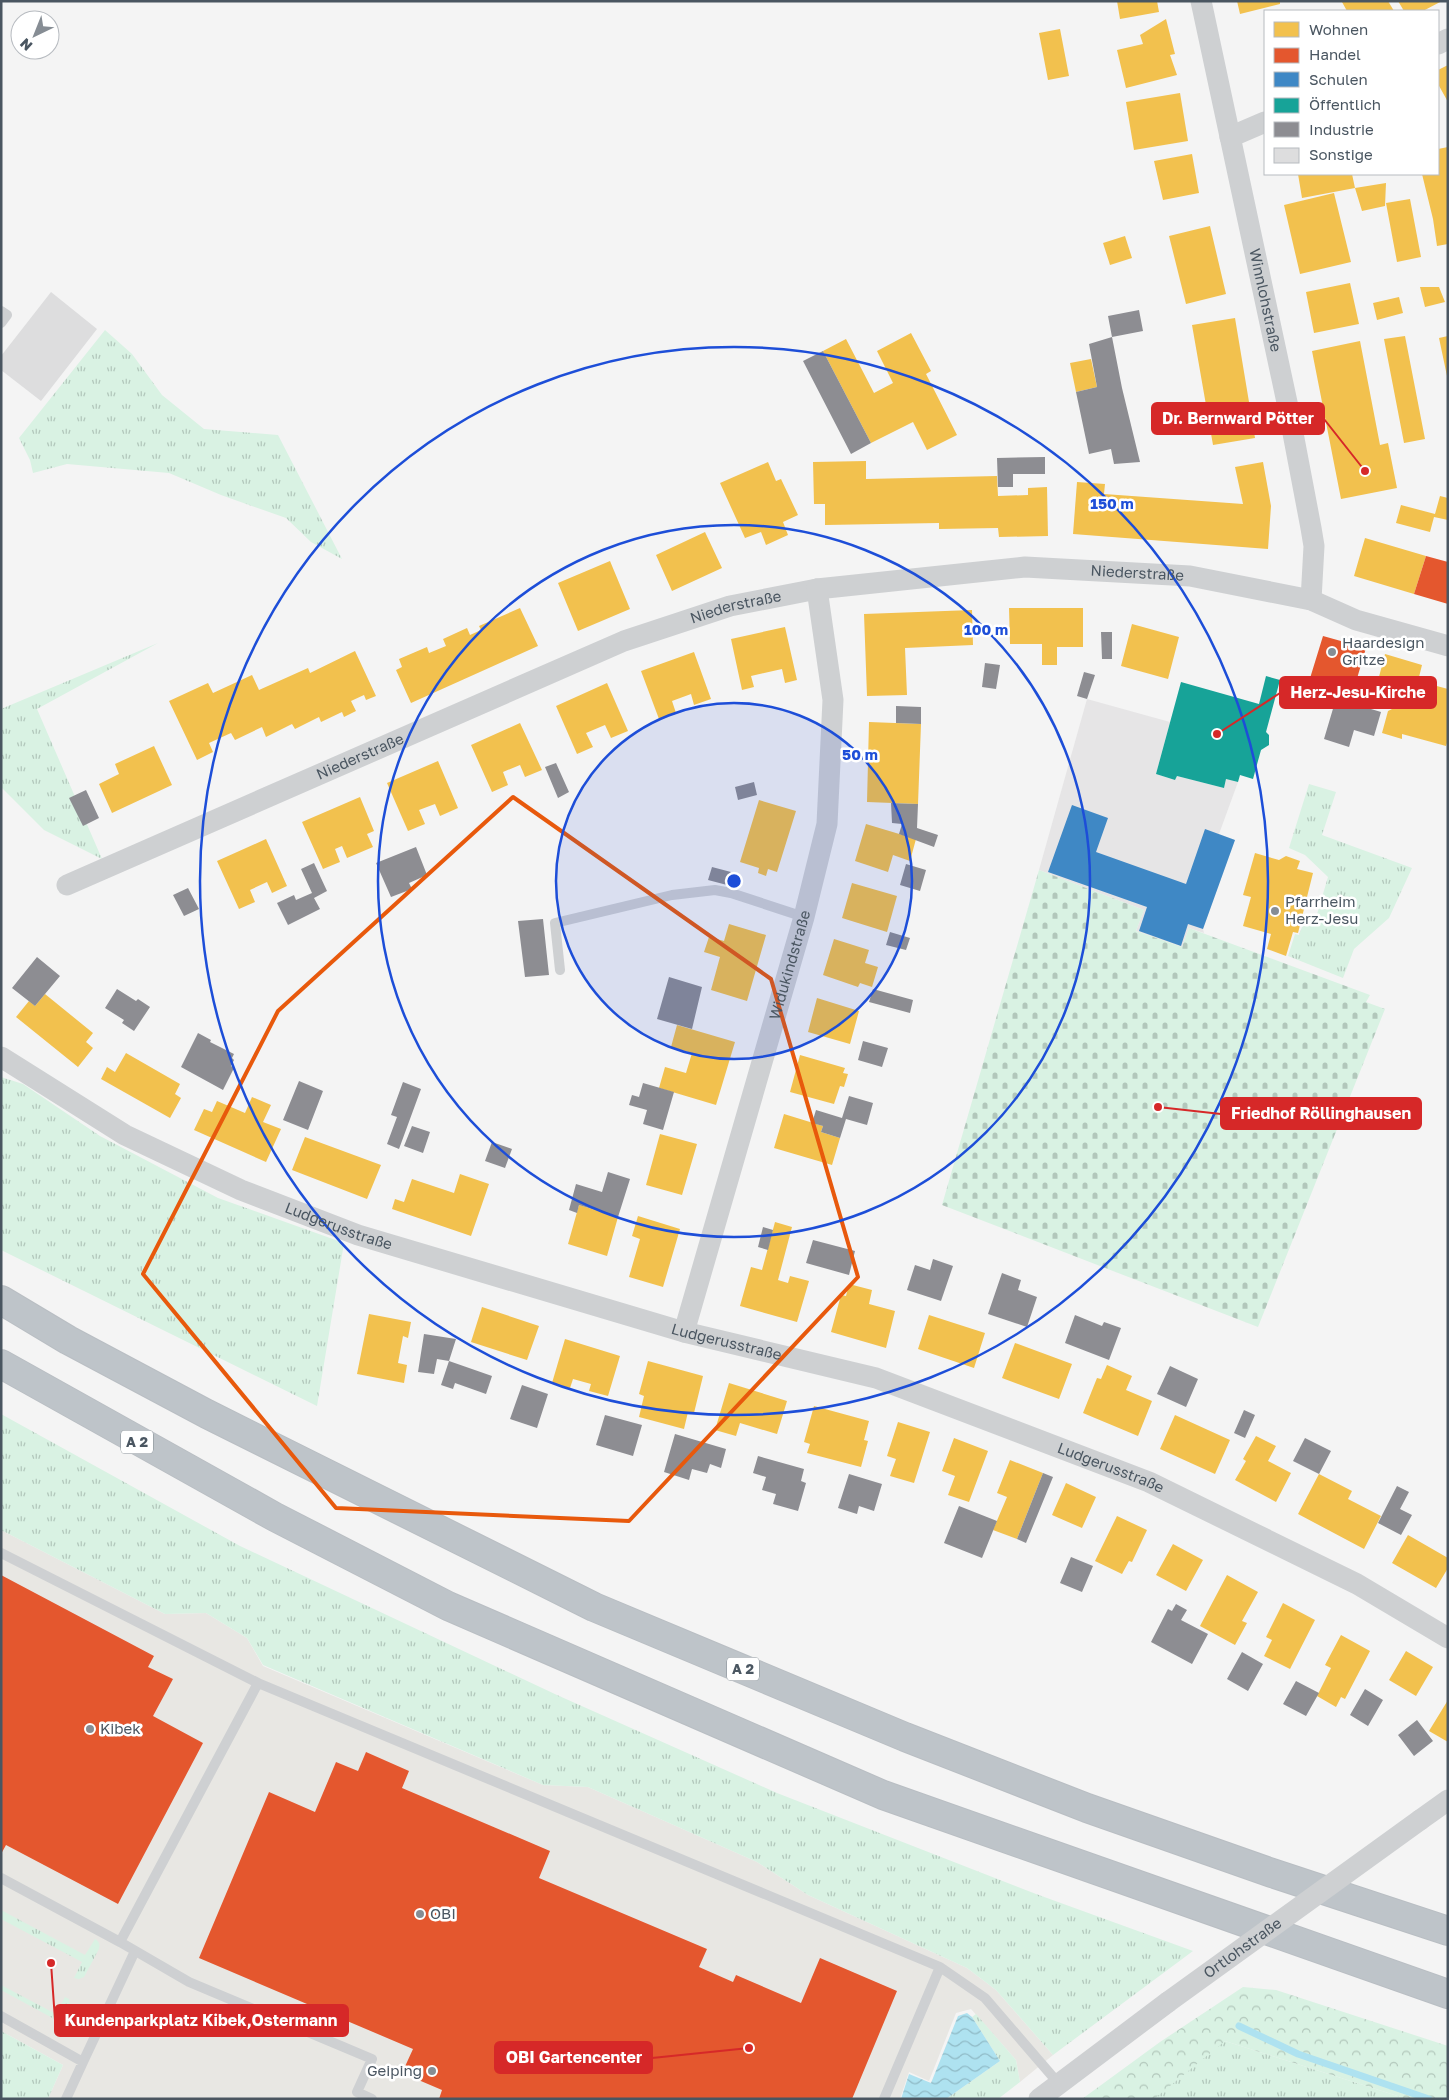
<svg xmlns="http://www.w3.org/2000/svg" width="1449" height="2100" viewBox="0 0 1449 2100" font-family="'Golos Text',sans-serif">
<defs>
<pattern id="grass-tufts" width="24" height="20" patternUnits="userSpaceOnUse" patternTransform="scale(1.25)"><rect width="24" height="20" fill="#d9f2e3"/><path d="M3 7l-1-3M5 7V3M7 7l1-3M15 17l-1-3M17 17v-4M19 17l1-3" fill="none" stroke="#b2c7bb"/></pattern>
<pattern id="forest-crowns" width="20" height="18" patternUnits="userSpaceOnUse" patternTransform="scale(1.25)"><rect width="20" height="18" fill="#d9f2e3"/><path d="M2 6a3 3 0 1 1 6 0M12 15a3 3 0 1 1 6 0" fill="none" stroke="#b2c7bb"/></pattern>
<pattern id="cemetery-stones" width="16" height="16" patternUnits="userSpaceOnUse" patternTransform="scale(1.25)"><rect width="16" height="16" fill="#d9f2e3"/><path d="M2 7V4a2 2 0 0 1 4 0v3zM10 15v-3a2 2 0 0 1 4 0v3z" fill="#b2c7bb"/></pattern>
<pattern id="water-waves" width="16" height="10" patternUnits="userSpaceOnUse" patternTransform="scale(1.25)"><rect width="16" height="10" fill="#aee2f0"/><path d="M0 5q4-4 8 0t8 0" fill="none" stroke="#90bac6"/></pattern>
</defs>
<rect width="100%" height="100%" fill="#f4f4f4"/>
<path fill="#e8e7e3" d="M1 1530 165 1614 206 1613 247 1638 263 1666 543 1785 588 1787 757 1862 808 1895 967 1968 996 1990 1053 2055 1020 2082 1016 2060 971 2009 956 2013 929 2081 909 2072 900 2099H48L63 2065 1 2031Z"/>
<path fill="#e6e5e6" d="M1087 699 1170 722 1156 774 1175 780 1177 776 1224 788 1226 779 1238 782 1219 834 1235 840 1203 929 1204 933 1189 928 1182 947 1136 931 1144 910 1039 870Z"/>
<path fill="url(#grass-tufts)" d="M105 330 132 354 162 395 204 429 278 435 342 559 311 542 286 518 221 495 169 473 67 464 33 473 30 460 19 438Z
M158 643 37 709 102 859 44 830 1 787V709Z
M1309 784 1336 792 1322 835 1412 868 1389 918 1354 949 1343 978 1288 956 1295 934 1299 935 1302 927 1315 921 1328 877 1305 855 1289 848Z
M1 1077 23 1084 100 1136 218 1198 344 1243 317 1406 1 1250Z
M1 1414 240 1546 557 1695 777 1793 1036 1894 1193 1951 1053 2055 996 1990 967 1968 808 1895 757 1862 588 1787 543 1785 263 1665 247 1638 206 1613 165 1614 1 1530Z
M1 1910 85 1955 95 1939C99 1941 100 1944 99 1949L84 1977 79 1979 74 1978 82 1962 1 1919Z
M1 1985 56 2014 65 1997 69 1999C72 2007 65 2018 58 2021L1 1990Z
M976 2014 1016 2060 1020 2082 998 2099H946L1000 2061 972 2017Z
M1 2031 63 2065 48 2099H1Z
M1225 2041 1407 2099H1134Z"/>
<path fill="url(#forest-crowns)" d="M1243 1987 1276 1990 1448 2046V2099H1407L1225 2041 1154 2099H1082L1160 2042Z"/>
<path fill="url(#cemetery-stones)" d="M1039 870 1144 910 1136 931 1182 947 1189 928 1370 995 1366 1002 1385 1009 1258 1327 942 1205Z"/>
<path fill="url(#water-waves)" d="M967 2013 972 2017 1000 2061 946 2099H901L909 2074 931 2083 958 2016Z"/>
<path fill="#f2c14e" d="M1117 1H1157L1159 12 1120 19Z
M1237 1H1280V4L1240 14Z
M1344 1H1388L1394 11H1347L1342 2Z
M1398 1H1442L1423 11H1404Z
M1166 19 1175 54 1170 55 1177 75 1126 88 1117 50 1143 44 1140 35Z
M1060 29 1069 76 1048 80 1039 33Z
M1448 65V102L1438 84V70Z
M1180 93 1188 141 1134 150 1126 102Z
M1448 147V244L1437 246 1433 219 1422 174H1438V149Z
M1192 154 1199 193 1163 200 1154 161Z
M1298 174H1352L1355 188 1302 198Z
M1386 183 1385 206 1362 211 1355 188Z
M1334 193 1351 262 1300 274 1284 205Z
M1410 199 1421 257 1397 262 1386 203Z
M1210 226 1226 294 1186 304 1169 236Z
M1125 236 1132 258 1110 265 1103 243Z
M1350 283 1359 324 1314 333 1306 292Z
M1420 287H1439L1445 302 1425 307Z
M1399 297 1403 313 1377 320 1373 303Z
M1235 318 1255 438 1213 445 1192 325Z
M911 333 931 371 926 374 957 435 927 450 913 422 871 443 823 351 846 339 874 393 893 383 877 351Z
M1405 336 1425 439 1404 443 1384 339Z
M1448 336V376H1447L1439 338Z
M1360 341 1380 445 1388 443 1397 488 1341 499 1312 351Z
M1091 359 1097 387 1076 392 1070 363Z
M866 461V479L997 476 998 496 1028 495V488L1047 487 1048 536 999 537 998 528 939 529V523L825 525V504H814L813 462Z
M768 462 776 481 781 479 798 515 783 522 788 535 766 545 761 532 745 538 720 483Z
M1263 462 1271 506 1268 549 1073 534 1077 482 1105 484 1104 494 1243 504 1235 467Z
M1440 496 1448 498V520L1434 517 1430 532 1396 523 1401 505 1435 514Z
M705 532 722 568 672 591 656 555Z
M1365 538 1426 556 1414 594 1354 576Z
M610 561 630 609 578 631 558 583Z
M520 608 538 646 411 703 396 670 402 667 399 659 427 647 429 653 446 646 443 639 467 628 470 635 481 630 479 626Z
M1009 608H1083V647H1057V665H1042V644H1010Z
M972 610 973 645 905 648 907 695 867 696 864 614Z
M1132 624 1179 637 1168 679 1121 666Z
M785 627 797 680 785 683 782 669 751 676 754 687 742 690 731 639Z
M355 651 376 696 366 700 364 695 351 701 356 711 344 717 342 712 321 722 319 717 295 729 292 724 266 737 262 727 235 740 231 733 209 743 213 752 197 760 169 701 208 683 213 693 252 675 259 690 308 668 310 673Z
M694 652 711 699 694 705 691 694 672 701 676 713 659 719 641 671Z
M1385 654 1422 665 1418 681 1448 689V740L1446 746 1402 734V739L1382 733 1388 711 1400 705 1402 699 1375 692Z
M607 683 628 731 611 738 605 725 586 733 593 747 577 754 556 706Z
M869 722 921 724 918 804 867 802Z
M520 723 542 770 525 777 520 765 503 772 508 785 492 792 471 745Z
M154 746 172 785 112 813 99 784 119 774 115 764Z
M438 761 458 808 440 816 435 804 419 810 425 824 408 831 387 783Z
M360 797 374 831 367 834 373 847 347 858 342 846 335 849 340 862 323 869 302 822Z
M759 800 796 811 777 872 768 869 766 876 758 873 759 868 740 862Z
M866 824 916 839 910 861 893 855 888 872 855 861Z
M266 839 287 886 272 893 267 882 250 890 255 902 239 909 217 861Z
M1255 853 1279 860 1286 856 1300 861 1297 869 1313 873 1298 933 1293 932 1286 956 1267 949 1271 934 1243 926 1251 897 1243 895Z
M852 883 897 896 887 932 842 918Z
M729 924 766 935 747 1001 711 990 720 957 704 952 709 937 724 941Z
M834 939 869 950 865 963 878 967 872 987 860 983 858 987 823 975Z
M45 994 93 1033 86 1042 93 1048 78 1067 16 1017 29 1001 35 1006Z
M817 998 859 1011 850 1044 808 1032Z
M677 1025 735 1042 716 1105 659 1088 665 1067 686 1073 692 1053 671 1047Z
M126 1053 180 1084 175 1094 181 1098 170 1118 101 1079 107 1067 115 1072Z
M800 1055 845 1068 843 1073 848 1074 844 1087 840 1086 834 1104 790 1092Z
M252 1097 271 1105 263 1122 281 1129 266 1162 194 1130 204 1109 212 1112 217 1101 245 1113Z
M784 1114 823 1126 821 1132 840 1138 832 1165 774 1148Z
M660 1134 697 1144 682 1195 646 1185Z
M305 1137 381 1165 367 1199 292 1170Z
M460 1174 489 1184 471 1236 392 1209 395 1199 404 1202 412 1179 454 1193Z
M579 1205 618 1217 607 1256 568 1244Z
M638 1216 680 1229 663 1287 629 1277 640 1239 632 1236Z
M775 1222 792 1227 778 1280 788 1283 790 1276 809 1281 797 1322 740 1306 751 1267 762 1270Z
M849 1284 872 1290 869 1304 895 1311 886 1348 831 1332 841 1295 846 1296Z
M482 1307 539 1326 527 1360 471 1342Z
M369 1314 411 1322 408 1338 403 1336 398 1363 407 1365 404 1383 357 1374Z
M929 1315 985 1333 974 1368 918 1349Z
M565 1339 620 1356 608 1396 589 1391 591 1384 573 1379 570 1388 552 1383Z
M1015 1343 1072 1364 1059 1399 1002 1378Z
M648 1361 703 1376 694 1413 688 1412 684 1429 639 1417 644 1396 639 1394Z
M1107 1365 1132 1376 1126 1390 1152 1401 1138 1436 1083 1413 1097 1378 1101 1379Z
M729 1383 787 1401 777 1434 740 1423 736 1436 715 1430Z
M814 1406 869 1421 864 1440 868 1441 861 1467 807 1453 810 1444 804 1442Z
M1175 1415 1230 1440 1215 1474 1160 1449Z
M898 1422 930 1432 914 1483 890 1476 896 1459 887 1456Z
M1256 1436 1276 1446 1268 1461 1291 1473 1276 1502 1235 1480 1246 1461 1243 1459Z
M954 1438 988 1451 969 1502 948 1495 955 1476 942 1471Z
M1010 1460 1043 1473 1017 1539 993 1530 1007 1497 997 1493Z
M1319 1474 1352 1491 1348 1499 1381 1516 1364 1549 1298 1514Z
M1066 1483 1096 1497 1082 1528 1052 1515Z
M1117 1516 1147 1530 1132 1562 1129 1561 1122 1574 1095 1561Z
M1408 1535 1448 1558V1568L1436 1588 1392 1563Z
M1173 1544 1203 1560 1186 1591 1156 1575Z
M1227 1575 1258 1592 1242 1621 1247 1623 1235 1645 1200 1626Z
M1283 1603 1315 1620 1290 1669 1264 1656 1272 1640 1266 1637Z
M1341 1635 1370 1651 1345 1699 1341 1697 1336 1707 1317 1696 1331 1668 1325 1665Z
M1406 1651 1433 1667 1416 1696 1389 1680Z
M1448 1700V1742L1429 1731Z"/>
<path fill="#e4572e" d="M1426 556 1448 562V604L1414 594Z
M1323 636 1366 648 1353 692 1332 686 1330 694 1307 688Z
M1 1575 154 1656 148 1667 173 1679 153 1716 203 1743 118 1904 6 1845 1 1854Z
M366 1752 409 1771 402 1788 550 1851 539 1878 707 1949 699 1967 733 1982 736 1975 801 2003 820 1958 897 1991 852 2099H439L442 2090 402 2073 413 2049 199 1958 269 1792 315 1812 336 1762 358 1771Z"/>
<path fill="#3f88c5" d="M1072 805 1108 818 1096 852 1186 884 1205 829 1235 840 1203 929 1188 924 1181 946 1139 931 1147 907 1048 872Z"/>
<path fill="#17a398" d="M1266 676 1280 680 1266 732 1269 735V745L1261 750 1253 779 1240 775 1238 782 1226 779 1224 788 1177 776 1175 780 1156 774 1181 682 1259 704Z"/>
<path fill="#8d8d92" d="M1139 310 1143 331 1112 337 1108 316Z
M1112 337 1122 388 1140 462 1114 464 1111 449 1089 454 1076 392 1097 387 1089 344Z
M823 351 871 443 851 454 803 361Z
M1045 457V474H1013V487H998L997 458Z
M1101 632H1112V659H1102Z
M985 663 1000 665 996 689 982 687Z
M1084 672 1095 675 1087 699 1077 696Z
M1335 702 1360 709 1361 706 1381 712 1374 736 1354 730 1349 747 1324 739Z
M896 706 921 707V724L896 723Z
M556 763 569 792 558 798 545 767Z
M754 782 757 795 738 800 735 787Z
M86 790 99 818 83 826 69 798Z
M891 803 918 804 917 828 938 835 934 847 899 834 902 824 892 823Z
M416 847 427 875 409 883 412 889 391 897 376 863Z
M314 863 327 891 314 898 320 909 288 925 277 903 294 895 296 900 312 893 301 869Z
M906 864 926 870 920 891 900 885Z
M712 867 731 872 727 885 708 880Z
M188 888 199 909 184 916 173 895Z
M543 919 549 975 525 977 518 921Z
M890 932 910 938 906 950 886 945Z
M37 957 60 976 35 1006 12 988Z
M669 977 702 987 692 1029 657 1019Z
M117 989 136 1001 138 999 150 1007 134 1031 122 1023 124 1020 105 1008Z
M873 989 913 1000 910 1013 869 1002Z
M198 1033 211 1040 210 1042 234 1054 232 1058 234 1060 231 1066 234 1068 223 1090 181 1067Z
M863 1041 888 1048 882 1067 858 1060Z
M299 1081 323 1091 308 1130 283 1120Z
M403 1082 421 1089 399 1149 387 1144 397 1117 391 1115Z
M643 1083 674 1092 663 1130 643 1124 647 1110 629 1105 632 1095 639 1097Z
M849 1096 873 1103 867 1125 846 1119 840 1138 821 1132 823 1126 812 1123 816 1110 842 1118Z
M412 1126 430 1132 423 1153 404 1146Z
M492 1142 512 1149 505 1168 485 1161Z
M608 1172 630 1179 618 1217 579 1205 577 1213 569 1210 576 1184 602 1192Z
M763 1227 773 1230 768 1250 758 1247Z
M813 1240 855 1251 849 1275 806 1263Z
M933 1259 953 1266 941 1301 907 1290 915 1265 930 1270Z
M1002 1273 1021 1280 1018 1290 1037 1297 1027 1327 988 1314Z
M1075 1315 1102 1326 1104 1322 1121 1328 1109 1360 1065 1343Z
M424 1334 456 1339 449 1361 437 1359 434 1374 418 1372Z
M449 1361 492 1376 486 1394 455 1383 453 1389 441 1385Z
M1170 1366 1198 1379 1186 1407 1157 1394Z
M522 1385 548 1394 537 1428 510 1419Z
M1244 1410 1255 1415 1245 1438 1234 1433Z
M605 1415 642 1425 633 1456 596 1445Z
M675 1434 726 1449 721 1468 710 1464 707 1473 692 1469 689 1480 664 1472Z
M1305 1438 1331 1451 1319 1474 1293 1461Z
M758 1456 804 1469 801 1481 806 1483 798 1511 773 1504 776 1494 762 1490 766 1477 753 1473Z
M1043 1473 1053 1477 1026 1543 1017 1539Z
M849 1474 882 1484 874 1511 859 1506 857 1514 838 1508Z
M1397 1486 1409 1492 1400 1509 1412 1515 1401 1535 1378 1523Z
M959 1506 997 1521 982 1558 944 1543Z
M1071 1557 1093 1566 1082 1592 1060 1583Z
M1176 1604 1187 1610 1181 1620 1208 1634 1192 1664 1151 1642 1168 1609 1172 1611Z
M1242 1652 1263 1664 1248 1691 1227 1679Z
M1296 1681 1319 1693 1306 1716 1283 1704Z
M1365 1689 1383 1700 1368 1726 1350 1715Z
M1417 1720 1433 1741 1414 1756 1398 1735Z"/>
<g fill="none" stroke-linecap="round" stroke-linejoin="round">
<path stroke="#aee2f0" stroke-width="7" d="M1239 2026 1298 2054 1429 2099"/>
</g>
<path fill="#ddddde" d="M51 292 97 329 41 401 1 370V356Z"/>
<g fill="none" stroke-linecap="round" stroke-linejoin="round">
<defs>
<path id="motorway" d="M1 1300 68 1340 207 1414 594 1607 905 1737 1087 1808 1272 1873 1448 1931
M1 1364 275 1517 448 1606 883 1795 1448 1994"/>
</defs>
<use href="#motorway" stroke="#b9bec3" stroke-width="30"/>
<path stroke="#ced0d2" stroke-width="10" d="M1 311 7 315 1 323
M560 970 555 923 672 895 715 890 731 893 804 917
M1 1553 258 1683 940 1967 985 1998 1059 2084
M1 1878 120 1942 189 1982 372 2059 357 2092 372 2099
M120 1942 258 1683
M1 2016 83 2062 66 2099
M83 2062 135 1951
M884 2099 940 1967"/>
<g stroke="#ced0d2" stroke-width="21">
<path id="s1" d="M1201 1 1288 407 1311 528 1314 546 1311 600"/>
<path d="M1438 44 1448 39"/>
<path d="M1230 137 1265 122"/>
<path id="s2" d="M67 885 624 641 730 606 817 589 1025 567 1190 576 1311 600 1356 620 1448 646"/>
<path id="s3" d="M1 1057 125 1135 241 1190 358 1235 684 1332 876 1378 1149 1482 1357 1584 1448 1638"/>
<path id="s4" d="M684 1332 804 917 827 824 833 700 817 589"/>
<path d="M1420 1820 1448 1800"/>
<path d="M1039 2099 1168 2002"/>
</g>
<use href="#motorway" stroke="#bec4c9" stroke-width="28"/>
<path stroke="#ced0d2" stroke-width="21" id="s5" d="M1168 2002 1420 1820"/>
</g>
<path fill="none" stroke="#e8590c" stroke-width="4" stroke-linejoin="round" d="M513 797 771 979 858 1277 629 1521 336 1508 143 1274 278 1011Z"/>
<circle cx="734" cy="881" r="178" fill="#1d4ed8" fill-opacity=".12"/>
<g fill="none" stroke="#1d4ed8" stroke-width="2.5">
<circle cx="734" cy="881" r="178"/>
<circle cx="734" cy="881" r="356"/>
<circle cx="734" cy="881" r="534"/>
</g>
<g fill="#868d94" stroke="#fff" stroke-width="2">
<circle cx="1332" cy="652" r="5"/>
<circle cx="1275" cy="911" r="5"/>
<circle cx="90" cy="1729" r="5"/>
<circle cx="420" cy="1914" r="5"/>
<circle cx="432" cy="2071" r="5"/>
</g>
<g text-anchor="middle" stroke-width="5" stroke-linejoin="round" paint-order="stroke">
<g fill="#fff" stroke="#808990" stroke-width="1">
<rect x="121" y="1430.5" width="32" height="23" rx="4"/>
<rect x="727" y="1657.5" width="32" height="23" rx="4"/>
</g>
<g font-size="14" font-weight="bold" fill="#4a5661">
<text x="137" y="1447">A 2</text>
<text x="743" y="1674">A 2</text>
</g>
<g font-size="15" fill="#4a5661" stroke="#fff">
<text dy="5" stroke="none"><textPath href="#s1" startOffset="306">Winnlohstraße</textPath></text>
<text dy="5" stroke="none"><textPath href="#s2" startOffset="1130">Niederstraße</textPath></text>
<text dy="5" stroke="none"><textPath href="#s2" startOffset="725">Niederstraße</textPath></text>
<text dy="5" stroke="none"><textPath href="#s2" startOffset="320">Niederstraße</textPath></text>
<text dy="5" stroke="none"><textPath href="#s4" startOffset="382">Widukindstraße</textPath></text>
<text dy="5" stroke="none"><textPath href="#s3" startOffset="379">Ludgerusstraße</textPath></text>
<text dy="5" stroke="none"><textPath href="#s3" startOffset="784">Ludgerusstraße</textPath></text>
<text dy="5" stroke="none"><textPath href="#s3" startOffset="1189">Ludgerusstraße</textPath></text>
<text dy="5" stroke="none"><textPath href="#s5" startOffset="92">Ortlohstraße</textPath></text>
</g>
<g font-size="15" fill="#4a5661" stroke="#fff" text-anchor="start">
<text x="1342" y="648">Haardesign<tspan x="1342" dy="17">Gritze</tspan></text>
<text x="1285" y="907">Pfarrheim<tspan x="1285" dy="17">Herz-Jesu</tspan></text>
<text x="100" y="1734">Kibek</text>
<text x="430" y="1919">OBI</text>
<text x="422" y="2076" text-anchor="end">Geiping</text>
</g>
</g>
<circle cx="734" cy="881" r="8" fill="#1d4ed8" stroke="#fff" stroke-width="2.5"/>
<g font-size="15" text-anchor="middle" font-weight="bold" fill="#1d4ed8" stroke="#fff" stroke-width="5" stroke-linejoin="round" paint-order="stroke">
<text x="1112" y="509">150 m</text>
<text x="986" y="635">100 m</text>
<text x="860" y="760">50 m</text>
</g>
<path fill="none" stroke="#d62828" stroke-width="2" d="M1365 471L1324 419M1217 734L1280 693M1158 1107L1221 1114M51 1963L55 2020M749 2048L652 2058"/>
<g fill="#d62828" stroke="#fff" stroke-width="2">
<circle cx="1365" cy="471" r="5"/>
<circle cx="1217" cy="734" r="5"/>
<circle cx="1158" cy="1107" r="5"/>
<circle cx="51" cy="1963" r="5"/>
<circle cx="749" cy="2048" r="5"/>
</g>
<g fill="#d62828" stroke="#d62828" stroke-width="2">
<rect x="1152" y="403" width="172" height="31" rx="5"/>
<rect x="1280" y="677" width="156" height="31" rx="5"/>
<rect x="1221" y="1098" width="200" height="31" rx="5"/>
<rect x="55" y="2005" width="293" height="31" rx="5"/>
<rect x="495" y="2042" width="157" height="31" rx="5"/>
</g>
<g font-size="16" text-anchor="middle" font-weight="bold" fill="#fff">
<text x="1238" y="424">Dr. Bernward Pötter</text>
<text x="1358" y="698">Herz-Jesu-Kirche</text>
<text x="1321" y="1119">Friedhof Röllinghausen</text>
<text x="201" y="2026">Kundenparkplatz Kibek,Ostermann</text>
<text x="574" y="2063">OBI Gartencenter</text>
</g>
<rect width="1449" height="2100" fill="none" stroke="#4a5661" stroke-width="5"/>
<rect x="1264" y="10" width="175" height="165" fill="#ffffff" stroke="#b7bbc0"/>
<rect x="1274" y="22" width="25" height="15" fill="#f2c14e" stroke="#b7bbc0"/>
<text x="1309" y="35" font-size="15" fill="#4a5661">Wohnen</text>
<rect x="1274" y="48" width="25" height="15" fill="#e4572e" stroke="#b7bbc0"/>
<text x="1309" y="60" font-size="15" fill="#4a5661">Handel</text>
<rect x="1274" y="72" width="25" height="15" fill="#3f88c5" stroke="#b7bbc0"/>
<text x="1309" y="85" font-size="15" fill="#4a5661">Schulen</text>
<rect x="1274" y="98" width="25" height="15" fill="#17a398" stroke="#b7bbc0"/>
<text x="1309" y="110" font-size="15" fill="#4a5661">Öffentlich</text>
<rect x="1274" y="122" width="25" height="15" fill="#8d8d92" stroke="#b7bbc0"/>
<text x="1309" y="135" font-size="15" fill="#4a5661">Industrie</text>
<rect x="1274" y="148" width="25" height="15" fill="#ddddde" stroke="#b7bbc0"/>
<text x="1309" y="160" font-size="15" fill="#4a5661">Sonstige</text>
<g transform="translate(35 35) rotate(223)"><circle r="24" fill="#ffffff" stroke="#b7bbc0"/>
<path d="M0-4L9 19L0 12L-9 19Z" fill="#868d94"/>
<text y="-8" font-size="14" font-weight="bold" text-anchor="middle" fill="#4a5661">N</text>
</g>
</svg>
